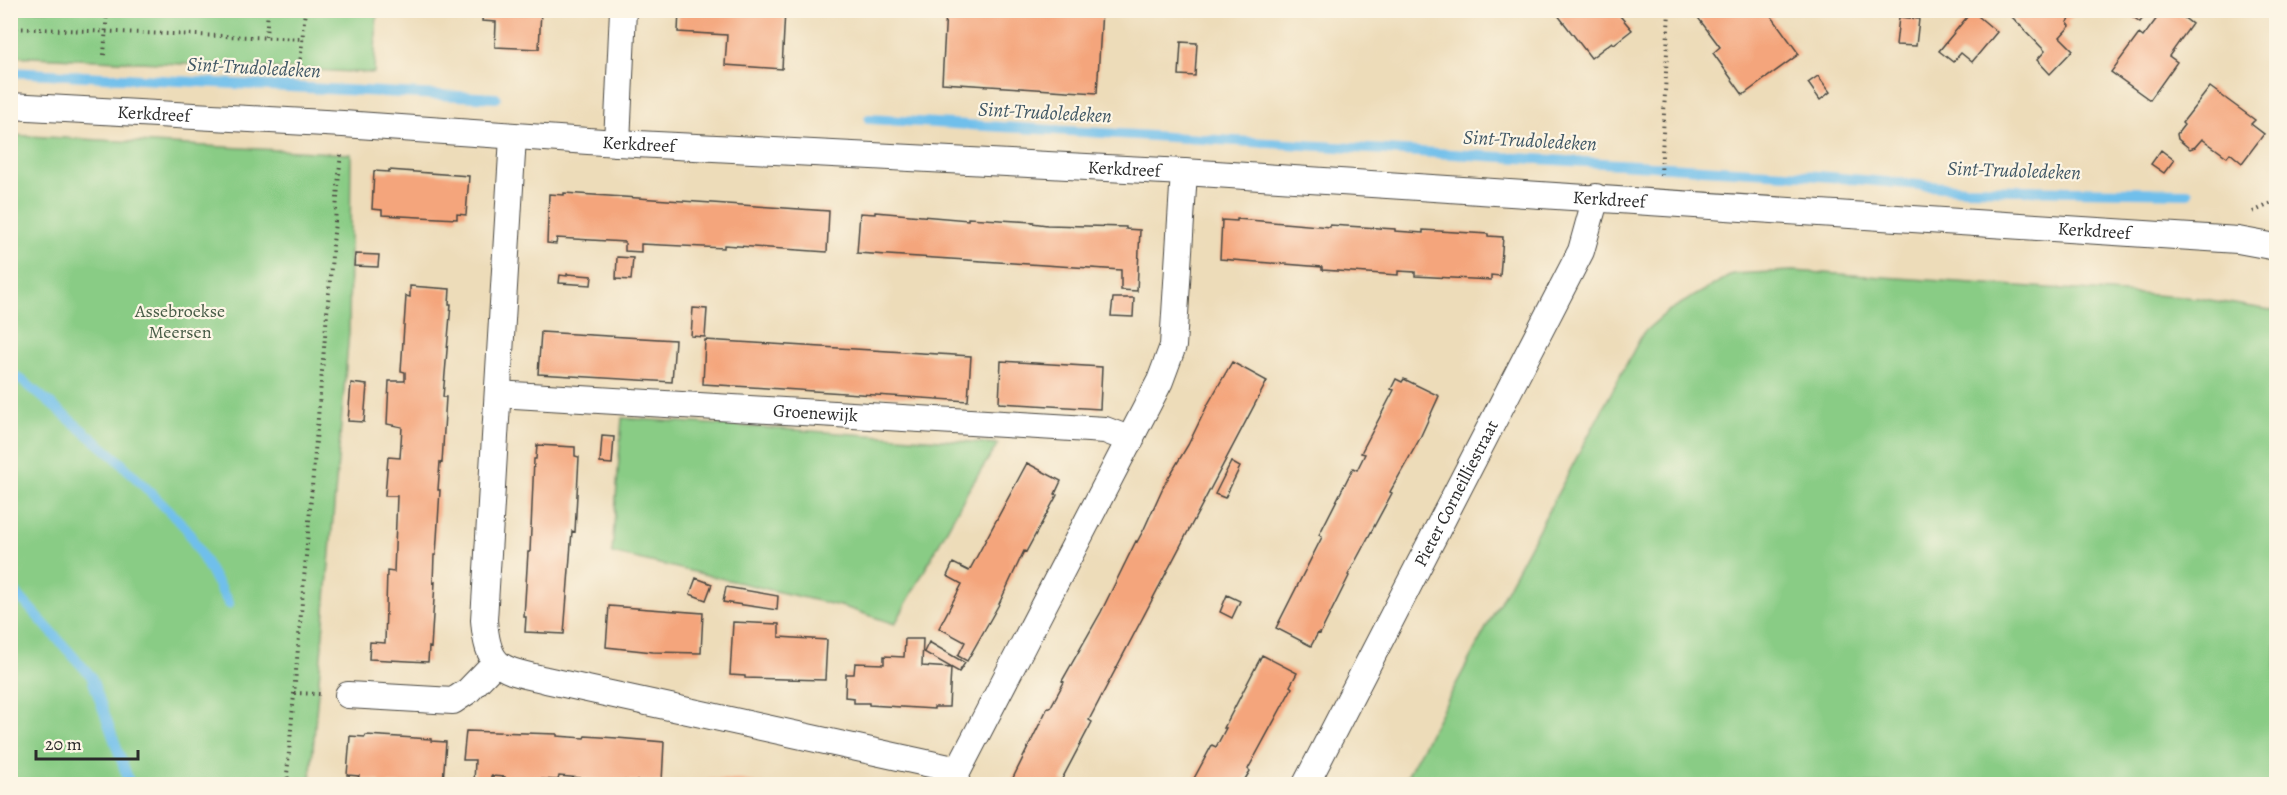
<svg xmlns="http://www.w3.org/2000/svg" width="2287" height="795" viewBox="0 0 2287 795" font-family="Alegreya,serif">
<rect width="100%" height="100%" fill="#fcf5e5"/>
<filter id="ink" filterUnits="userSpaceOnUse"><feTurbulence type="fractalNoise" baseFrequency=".0167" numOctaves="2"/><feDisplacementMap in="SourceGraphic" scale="12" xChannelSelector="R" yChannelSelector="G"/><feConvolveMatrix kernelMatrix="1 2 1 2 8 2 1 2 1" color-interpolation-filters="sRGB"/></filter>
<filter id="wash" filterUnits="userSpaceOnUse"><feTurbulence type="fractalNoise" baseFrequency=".008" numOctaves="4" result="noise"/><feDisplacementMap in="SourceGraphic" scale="24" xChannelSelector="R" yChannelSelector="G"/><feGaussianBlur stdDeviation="1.35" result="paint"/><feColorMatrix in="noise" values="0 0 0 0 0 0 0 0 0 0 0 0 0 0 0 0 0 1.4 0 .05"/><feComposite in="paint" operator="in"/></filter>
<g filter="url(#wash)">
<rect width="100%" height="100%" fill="#eddcb9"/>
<path fill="#89cc85" stroke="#5a7c58" stroke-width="1.5" d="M11 10 377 11 374 73 11 56Z
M11 135 351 154 349 332 310 784H11Z
M1793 271 2198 298 2276 311V784H1403L1643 333 1668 311 1733 274Z
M622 418 998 444 969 489 895 624 844 607 612 553Z"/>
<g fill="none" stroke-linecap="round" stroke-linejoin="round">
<path stroke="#70bfeb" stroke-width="10" d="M10 72 496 98
M869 119 1818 176 1965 189 2188 193
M10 374 23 381 116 458 186 528 229 604
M10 586 91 676 130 784"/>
</g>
<g id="blocks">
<path fill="#f4a57c" d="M483 10H541L539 49 495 47 496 22 482 21Z
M679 10H785L782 69 725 65 727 35 678 32Z
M946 10H1102L1097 93 942 83Z
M1554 10H1615L1632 30 1614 44 1612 42 1591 58Z
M1703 10H1767L1799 54 1743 95 1713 53 1720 47 1696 15Z
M2019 10H2079L2067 22 2070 26 2060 37 2073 50 2050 74 2037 60 2045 51 2012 17Z
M2136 10H2149L2140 22 2132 16Z
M2163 10H2174L2192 24 2169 56 2177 62 2150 100 2111 72 2139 34 2143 37Z
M1972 11 1997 32 1972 62 1961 53 1953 62 1939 51Z
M1899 17 1919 19 1916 46 1896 45Z
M1181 42 1197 43 1195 76 1179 75Z
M1818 76 1830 92 1820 100 1808 83Z
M2210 87 2255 120 2251 124 2264 134 2242 163 2230 153 2227 157 2202 139 2195 147 2190 149 2178 139 2177 134 2184 125 2182 123Z
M2161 150 2174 160 2164 173 2151 164Z
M389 170 469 176 466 215 457 214V219L382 215V210L372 209 374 171 389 172Z
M564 193 829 211 827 252 724 245V248L641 244V252L625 251V242L557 238 556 244 547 243 549 194 564 195Z
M875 212 968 220V218L1033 222 1032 223 1047 225 1126 227V229L1140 230 1137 291 1121 290V270L857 253 860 213 875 214Z
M1237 219 1330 227V225L1395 229V231L1423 233V230L1488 234V236L1503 237 1500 276 1491 275V280L1452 278 1415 276V272L1398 271V275L1322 270V267L1220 259 1222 220 1237 221Z
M355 254 379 255 378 267 354 266Z
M617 257 633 258 631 280 616 279Z
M567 274 592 276 591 285 559 283 560 275 567 276Z
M410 286 450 289 449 304H451L443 397H446L442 463 440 462 438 490H440L436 555H434L433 583 435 582 431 648 429 647 428 662 369 659 370 642 385 643 387 571 394 572 397 496H385L388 457 400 458 402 427 387 424 389 381H405V372L401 371 406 296 410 297Z
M1113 298H1134L1133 317 1111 316Z
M693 308 707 309 705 337 691 336Z
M541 332 675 340 672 382 538 374Z
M705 340 971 356 968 401 703 384Z
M1001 361 1102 367 1100 409 999 403Z
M1232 362 1267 381 1089 720 1092 722 1061 781 1068 784H1010L1048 707 1050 708 1064 682 1062 681 1101 612 1136 541 1137 542 1144 529 1164 485 1188 445 1208 404Z
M1396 379 1402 382 1404 379 1439 396 1419 440 1390 492 1392 493 1348 575 1349 576 1320 634 1318 633 1311 646 1276 628 1322 537 1319 535 1353 468 1357 470 1365 454 1361 453 1394 390 1391 389Z
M351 383 367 385 364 422 348 421Z
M602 436 614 437 612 464 600 463Z
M537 445 575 447V456L579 457 575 532 572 531 564 634 525 632 526 617H524L528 552H530L534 459H536Z
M1231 462 1240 467 1225 498 1215 494Z
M1027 463 1061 481 1055 494 1057 495 1026 552 1024 551 998 606 967 661 958 656 965 642 939 628 962 584 947 576 953 563 969 571Z
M696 578 712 584 706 600 690 594Z
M726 587 778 596 777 610 723 602Z
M1227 595 1240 601 1232 618 1220 612Z
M609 606 703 613 701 653 653 652 606 647Z
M733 622 779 624V637L827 640 825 680 745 678V676L730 675Z
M905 639H923L922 666 951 668 949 707H934V709L869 705V703H854V698L845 697 846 674H854L855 663 884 664V656L904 657Z
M929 642 965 663 959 672 924 652Z
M1262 655 1297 673 1290 686 1292 688 1248 769 1250 771 1242 784H1191L1212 745 1216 747 1226 728H1224Z
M466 731 557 734V736L584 738 585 736 617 738 664 742 662 782 581 779V778L559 776 558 780 538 779V784H505V777L491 776V784H474L475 760H463Z
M366 735 431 739V741L446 742 443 782H436V784H379L380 781 358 779 359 776 347 775 350 736 365 737Z
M708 779 741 780 766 784H692L693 780H708Z"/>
</g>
</g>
<g filter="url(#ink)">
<use href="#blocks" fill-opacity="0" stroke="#484640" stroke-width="1.5"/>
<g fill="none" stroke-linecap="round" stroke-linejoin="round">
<defs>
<g id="street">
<path id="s1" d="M10 106 343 124 617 143 1184 172 2238 240 2276 247"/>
<path d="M513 137 484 620C488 671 502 669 546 680L958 770"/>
<path d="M617 143 623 10"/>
<path id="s2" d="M498 394 1105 430 1131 440"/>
<path d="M348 695 453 701 468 691 495 663"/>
<path d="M951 784 1160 381 1173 346 1184 172"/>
<path id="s3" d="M1306 784 1581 251 1596 197"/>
</g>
</defs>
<use href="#street" stroke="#484640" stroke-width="28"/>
<path stroke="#484640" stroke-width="4" stroke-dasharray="1.5 4.5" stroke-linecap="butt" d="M10 28 304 39
M266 37 268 10
M104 55 107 10
M300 65 305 10
M1661 175 1669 10
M2253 212 2276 201
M294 693 321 694
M289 784 287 775 341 152"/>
<use href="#street" stroke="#fff" stroke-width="26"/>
</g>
</g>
<g text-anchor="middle" stroke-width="4.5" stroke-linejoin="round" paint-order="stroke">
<g font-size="18" fill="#2b2b2b" stroke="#fcf5e5">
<text dy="6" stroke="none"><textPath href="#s1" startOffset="144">Kerkdreef</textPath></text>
<text dy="6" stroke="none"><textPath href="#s1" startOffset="630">Kerkdreef</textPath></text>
<text dy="6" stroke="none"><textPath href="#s1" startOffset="1116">Kerkdreef</textPath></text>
<text dy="6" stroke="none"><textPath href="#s1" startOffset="1602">Kerkdreef</textPath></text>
<text dy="6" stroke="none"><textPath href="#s1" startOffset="2088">Kerkdreef</textPath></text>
<text dy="6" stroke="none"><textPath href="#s2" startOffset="318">Groenewijk</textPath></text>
<text dy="6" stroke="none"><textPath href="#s3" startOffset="327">Pieter Corneilliestraat</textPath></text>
</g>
<g font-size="18" fill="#475b46" stroke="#fcf5e5">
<text x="180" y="317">Assebroekse<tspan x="180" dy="21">Meersen</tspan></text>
</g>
<g font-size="20" font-style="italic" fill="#405765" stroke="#fcf5e5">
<text transform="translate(254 67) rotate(3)" y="7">Sint-Trudoledeken</text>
<text transform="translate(1045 112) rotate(3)" y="7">Sint-Trudoledeken</text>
<text transform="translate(1530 140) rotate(3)" y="7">Sint-Trudoledeken</text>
<text transform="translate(2014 170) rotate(2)" y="7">Sint-Trudoledeken</text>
</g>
</g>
<rect width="2287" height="795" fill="none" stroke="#fcf5e5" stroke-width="36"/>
<path d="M36 750v9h102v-9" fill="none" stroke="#2b2b2b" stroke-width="3"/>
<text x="45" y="750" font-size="18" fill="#2b2b2b" stroke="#fcf5e5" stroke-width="4.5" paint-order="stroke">20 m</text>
</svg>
